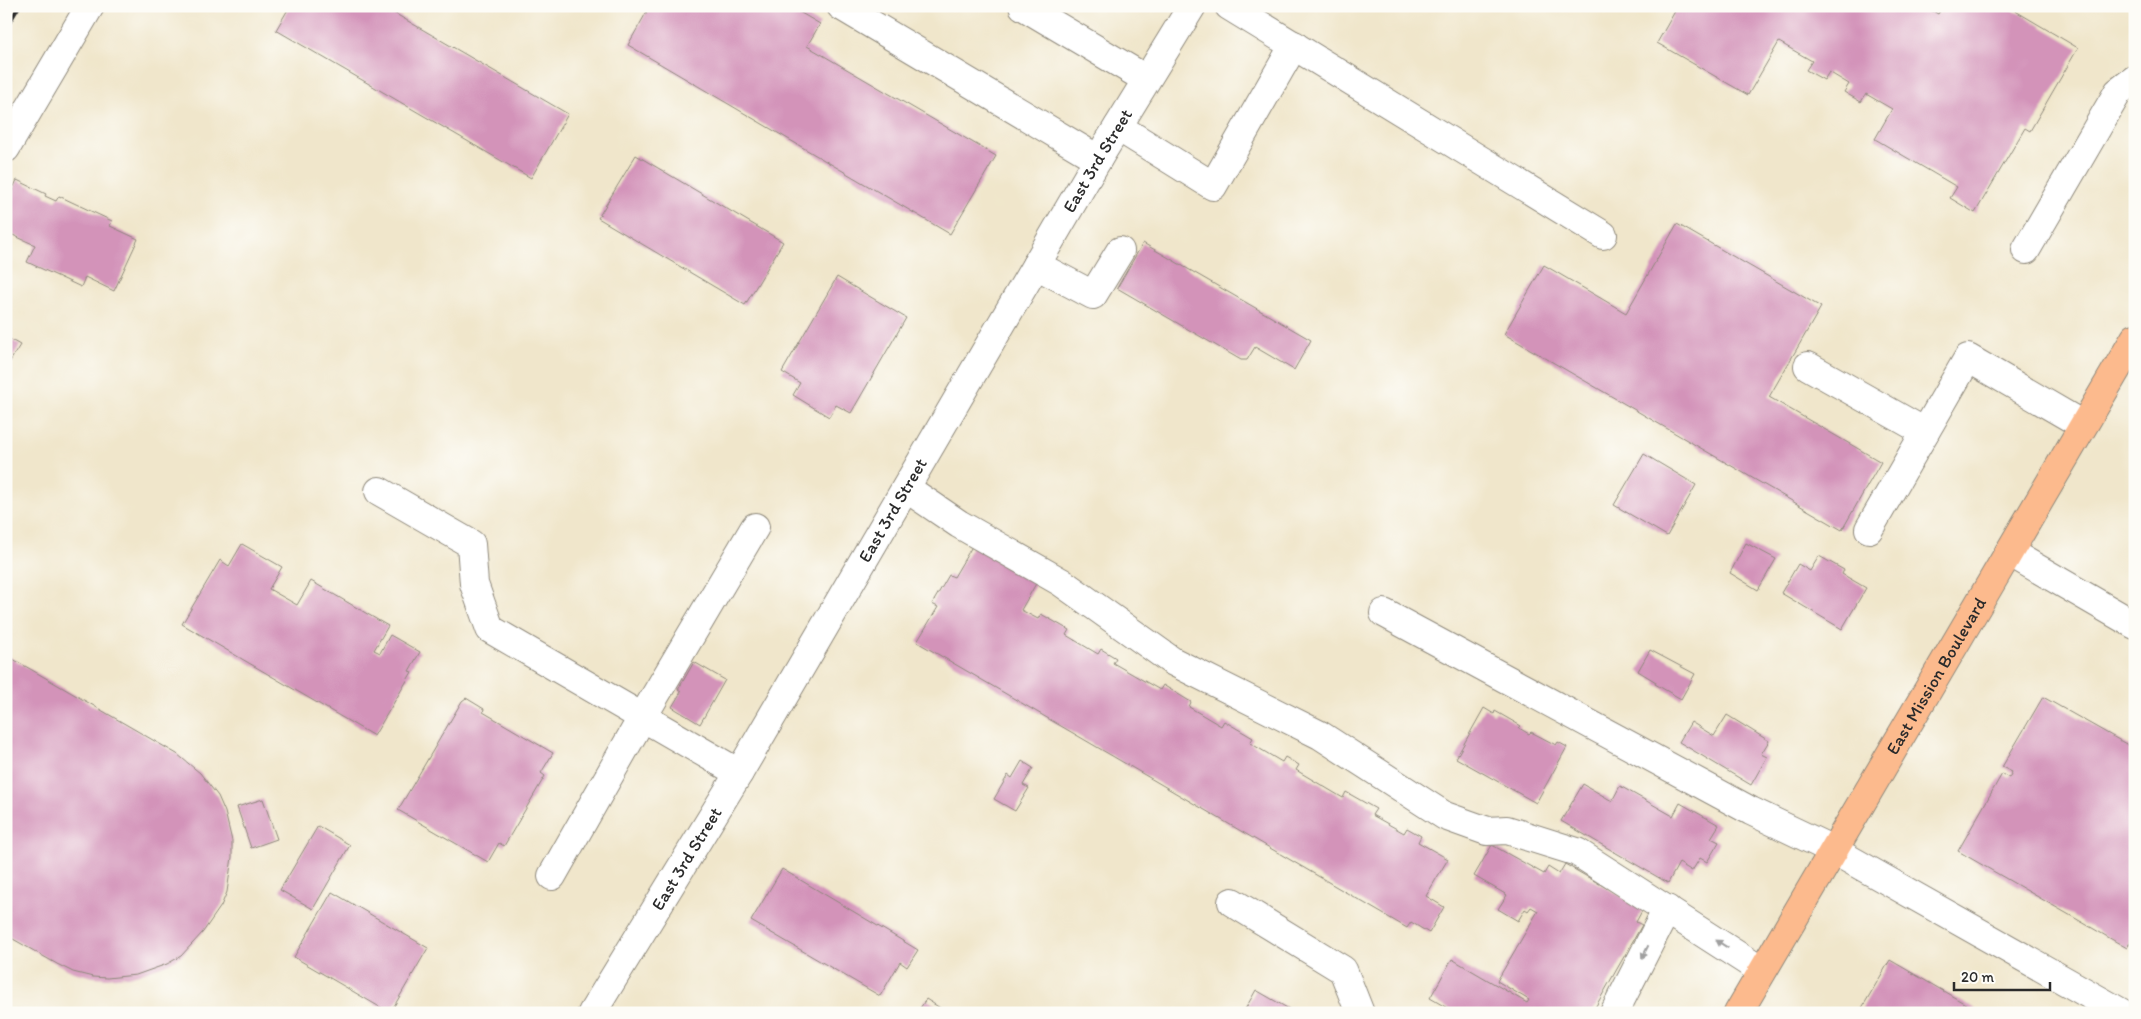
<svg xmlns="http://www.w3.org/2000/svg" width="2141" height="1019" viewBox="0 0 2141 1019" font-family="Itim,sans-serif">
<rect width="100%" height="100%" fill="#fdfcf7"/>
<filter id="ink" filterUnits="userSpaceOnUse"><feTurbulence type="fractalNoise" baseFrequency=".02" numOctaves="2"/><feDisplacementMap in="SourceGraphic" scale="10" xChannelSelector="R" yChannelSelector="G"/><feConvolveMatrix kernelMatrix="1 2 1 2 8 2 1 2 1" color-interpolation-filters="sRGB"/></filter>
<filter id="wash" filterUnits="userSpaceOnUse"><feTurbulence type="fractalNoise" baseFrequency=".0096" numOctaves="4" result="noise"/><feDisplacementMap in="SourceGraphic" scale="20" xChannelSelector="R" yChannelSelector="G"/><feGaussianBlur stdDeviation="1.12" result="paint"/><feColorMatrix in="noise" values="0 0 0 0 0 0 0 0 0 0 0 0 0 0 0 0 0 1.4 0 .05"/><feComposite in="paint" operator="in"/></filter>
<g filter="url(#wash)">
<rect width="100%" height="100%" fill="#f0e6cb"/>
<g id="blocks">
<path fill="#d393b9" d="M290 6H382L568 114 531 178 276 30Z
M650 6H789L820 24 807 46 996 156 950 234 628 45Z
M1678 6H1924L1938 14 1943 6H2007L2078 48 2030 131 2025 128 1975 213 1950 198 1957 187 1875 139 1892 109 1866 94 1861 102 1844 92 1849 84 1829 72 1824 80 1806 70 1812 61 1779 42 1748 95 1657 43Z
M636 155 783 242 745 305 598 218Z
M17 180 46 194 45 196 56 201 59 196 112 221 110 226 138 239 114 291 85 277 81 287 27 262 35 245 6 232V203Z
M1677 224 1821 307 1769 397 1881 462 1842 530 1504 334 1544 265 1626 313Z
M1143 243 1311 340 1294 370 1255 347 1247 360H1241L1117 288Z
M837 277 906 318 851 413 836 405 829 417 793 395 800 383 782 372Z
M6 337 20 345 6 368Z
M1644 454 1696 485 1667 536 1614 505Z
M974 543 1038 580 1021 610 1038 619 1041 614 1069 630 1066 635 1098 654 1101 649 1116 658 1113 663 1160 690 1163 685 1191 702 1189 707 1221 726 1224 721 1253 738 1250 743 1282 762 1285 757 1299 765 1296 770 1343 798 1346 792 1376 809 1372 815 1404 833 1407 828 1421 836 1418 842 1448 859 1426 896 1444 907 1429 933 1411 922 1407 928 917 642 938 607 932 604 949 575 954 577Z
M1746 543 1776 559 1758 590 1730 573Z
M242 544 282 567 269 589 297 605 311 581 388 626 374 650 380 653 390 635 420 652 409 671 412 672 374 736 182 624 220 560 229 566Z
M1819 556 1844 570 1842 574 1866 588 1842 629 1781 593 1798 564 1810 571Z
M1650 650 1695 674 1681 699 1655 684 1656 682 1638 671Z
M6 655 177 754 200 773 218 796 225 812 232 841V857L227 892 221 906 203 932 181 956 167 964 136 975 107 978 93 977 73 972 57 964 6 935Z
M694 662 725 680 700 724 672 707 681 692 678 690Z
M2043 697 2135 749V933L2127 948 1958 851 2002 774 2009 778 2012 772 2002 767Z
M466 698 484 709 483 712 553 753 541 773 545 776 504 846 499 843 488 862 398 810 462 701Z
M1484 708 1494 714 1495 711 1521 726 1519 728 1529 734 1531 732 1556 745 1558 742 1567 747 1536 803 1456 758Z
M1727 715 1769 741 1761 754 1767 757 1751 785 1679 742 1691 722 1714 736Z
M1022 761 1033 768 1023 785 1029 788 1015 811 994 799 1008 775 1012 778Z
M1583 784 1612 801 1620 786 1673 816 1680 803 1719 825 1711 838 1719 842 1707 862 1700 858 1692 871 1679 863 1668 883 1561 821Z
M263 799 277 839 251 848 237 807Z
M318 826 350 845 313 909 280 890Z
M1492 845 1544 874 1548 867 1559 874 1565 864 1643 909 1636 922 1642 925 1592 1013H1456L1430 998 1452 959 1527 1003 1529 1000 1497 981 1538 911 1531 907 1528 911 1525 909 1518 921 1498 909 1507 895 1474 876Z
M782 869 918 950 907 967 900 962 880 996 751 921Z
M332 892 428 948 390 1013 294 957Z
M1890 960 1981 1013H1859Z
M1256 990 1296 1013H1243Z
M926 999 948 1013H917Z"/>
</g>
</g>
<g filter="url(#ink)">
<use href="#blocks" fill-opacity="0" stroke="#8e887b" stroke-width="1"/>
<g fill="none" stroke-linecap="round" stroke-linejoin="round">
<defs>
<g id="minor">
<path d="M841 6 1098 159"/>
<path d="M1023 6 1146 79"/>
<path d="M1229 6 1603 235"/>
<path d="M1118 127 1213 186 1294 45"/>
<path d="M6 148 90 6"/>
<path d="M2026 250 2118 92 2135 79"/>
<path d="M1036 265 1093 295 1120 251"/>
<path d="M1808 366 1925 432"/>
<path d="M906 488 959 524 1061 582 1172 661 1320 735 1445 816 1487 831 1507 830 1577 852 1762 971"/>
<path d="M379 491 471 544 474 584 490 629 739 773"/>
<path d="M1869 529 1968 358 2083 425"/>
<path d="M2009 552 2135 625"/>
<path d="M1384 613 1751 811 1833 850 2122 1013"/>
<path d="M552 876 642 718 755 527"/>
<path d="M1232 902 1343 970 1360 1013"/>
<path id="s1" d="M592 1013 739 773 1098 159 1192 6"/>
<path d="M1614 1013 1667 909"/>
</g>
<g id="major">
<path id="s2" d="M1738 1013 2135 338"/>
</g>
</defs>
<use href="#minor" stroke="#8e887b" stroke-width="30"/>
<use href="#major" stroke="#8e887b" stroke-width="30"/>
<use href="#minor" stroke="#fff" stroke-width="28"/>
<use href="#major" stroke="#fcba8d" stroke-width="28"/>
<path stroke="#2b2b2b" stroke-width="4" d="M6 28 19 6"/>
</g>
<defs><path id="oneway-solid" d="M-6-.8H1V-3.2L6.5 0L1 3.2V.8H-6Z" transform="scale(1.25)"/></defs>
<g fill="#a0a0a0">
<use href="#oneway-solid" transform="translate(1722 944) rotate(-147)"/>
<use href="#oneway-solid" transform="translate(1645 952) rotate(117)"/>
</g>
</g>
<g text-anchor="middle" stroke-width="4" stroke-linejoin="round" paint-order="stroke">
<g font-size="18" fill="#2b2b2b" stroke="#fdfcf7">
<text dy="6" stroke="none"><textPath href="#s1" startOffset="991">East 3rd Street</textPath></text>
<text dy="6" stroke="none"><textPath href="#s1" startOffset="586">East 3rd Street</textPath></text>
<text dy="6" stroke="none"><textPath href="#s2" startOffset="391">East Mission Boulevard</textPath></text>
<text dy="6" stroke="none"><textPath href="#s1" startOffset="181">East 3rd Street</textPath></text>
</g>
</g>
<rect width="2141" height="1019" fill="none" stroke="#fdfcf7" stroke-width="25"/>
<path d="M1954 982v8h96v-8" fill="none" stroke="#2b2b2b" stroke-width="2.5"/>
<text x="1961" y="982" font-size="15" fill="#2b2b2b" stroke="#fdfcf7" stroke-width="4" paint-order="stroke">20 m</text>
</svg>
